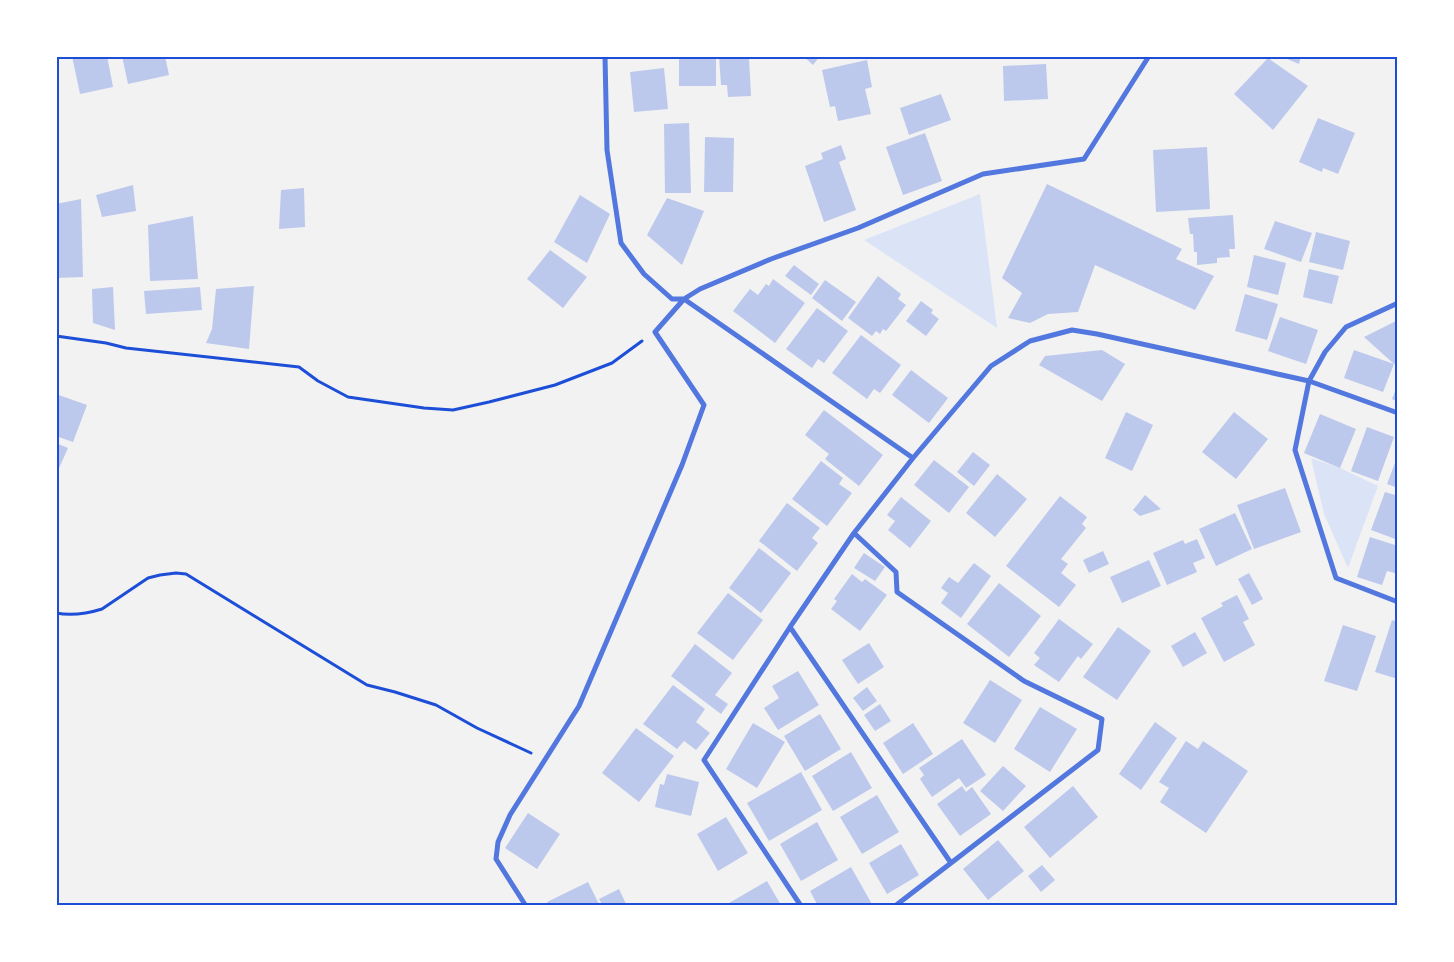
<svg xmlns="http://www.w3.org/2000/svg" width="1454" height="962" viewBox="0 0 1454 962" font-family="'Nunito Sans',sans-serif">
<rect width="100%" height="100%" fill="#f2f2f2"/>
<path fill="#dbe4f7" d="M980 194 997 328 864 240Z
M1311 458 1340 468 1378 486 1348 568 1324 514Z"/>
<path fill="#bdc9ec" d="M72 56H107L113 87 80 94Z
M122 56H165L169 75 128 84Z
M679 56H716V86H679Z
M719 56H743V59L749 58 751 96 728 97 727 85H721Z
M803 56H820L813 65Z
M1280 56H1301L1299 64Z
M1268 58 1308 86 1273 130 1234 94Z
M867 60 872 87 865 89 871 114 838 121 835 106 830 107 822 70Z
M1046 64 1048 99 1004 101 1003 66Z
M664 68 668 109 634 112 630 72Z
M941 94 951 120 909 135 900 108Z
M1318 118 1355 133 1338 174 1323 168 1322 172 1299 162Z
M689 123 691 193H665L664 124Z
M925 133 942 181 903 195 886 147Z
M705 137 734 138 733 192H704Z
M841 145 846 159 839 162 856 210 824 222 805 166 823 159 821 153Z
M1207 147 1210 209 1156 212 1153 150Z
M1047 184 1182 249 1176 259 1214 276 1195 310 1095 265 1078 312 1048 314 1030 323 1008 318 1022 293 1002 278Z
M133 185 136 211 102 217 96 195Z
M304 188 305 227 279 229 281 190Z
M580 195 610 214 587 263 554 242Z
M667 198 704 211 682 265 647 235Z
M81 199 83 277 56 278V204Z
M1233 215 1235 249H1229L1230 257 1217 258V263L1197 265V252H1194L1193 234H1190L1188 218Z
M193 216 198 279 150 281 148 225Z
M1275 221 1312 233 1301 262 1264 249Z
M1316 232 1350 241 1343 270 1309 262Z
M550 250 587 277 563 308 527 279Z
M1254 255 1286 263 1278 295 1247 287Z
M794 265 819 284 811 295 785 276Z
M1309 269 1339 276 1332 304 1303 297Z
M878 276 901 294 898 299 906 305 886 331 883 329 880 334 876 331 872 336 848 318Z
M773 279 805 303 775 343 733 311 750 289 758 295 766 284 769 286Z
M825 280 856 302 842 321 812 298Z
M254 286 249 349 206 343 212 329 216 289Z
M113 287 115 330 93 323 92 289Z
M200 287 202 310 146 314 144 291Z
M1245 294 1278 304 1267 340 1235 331Z
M921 301 933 310 931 313 939 319 926 336 906 321Z
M817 308 848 331 824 363 818 359 812 368 786 349Z
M1280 317 1318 330 1306 364 1268 351Z
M1398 320V362L1394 364 1364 337Z
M861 335 901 365 880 393 874 389 867 399 832 373Z
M1102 350 1125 364 1102 401 1039 365 1045 356Z
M1354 350 1394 364 1383 392 1344 378Z
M911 370 948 398 929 423 892 395Z
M1398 384V402L1392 399Z
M56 394 87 405 73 442 56 436Z
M824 410 883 455 859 486 825 459 829 454 805 435Z
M1126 412 1153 425 1132 471 1105 458Z
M1234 412 1268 439 1236 479 1202 452Z
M1320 414 1356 429 1340 468 1304 453Z
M1367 427 1394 437 1378 481 1351 471Z
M56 443 68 448 56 475Z
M973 452 990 465 974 486 957 472Z
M1398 455V488L1387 484Z
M934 460 969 487 949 513 914 485Z
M821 461 843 478 839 484 852 493 827 526 792 499Z
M997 474 1027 499 995 537 966 513Z
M1285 488 1301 532 1254 549 1237 505Z
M1385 492 1398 496V540L1371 530Z
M1145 495 1161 509 1140 516 1133 510Z
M1060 496 1087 517 1082 524 1086 528 1061 559 1068 564 1061 573 1076 585 1059 607 1006 566Z
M901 497 931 521 910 548 888 530 895 521 887 515Z
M787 503 820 528 812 538 818 543 797 571 759 541Z
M1235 513 1252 549 1216 566 1199 529Z
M1370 537 1398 546V574L1387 571 1382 585 1357 577Z
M1197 539 1205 558 1193 563 1197 572 1167 585 1153 553 1183 540 1185 544Z
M759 548 791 573 761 613 729 588Z
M1103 551 1109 564 1089 573 1083 560Z
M864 553 885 567 875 581 854 568Z
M1149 560 1161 586 1122 603 1110 577Z
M974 563 991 576 961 618 941 603 948 593 941 588 949 577 958 583Z
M1249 573 1263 599 1252 605 1238 579Z
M852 574 862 582 865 579 887 595 860 631 831 609 837 601 834 599Z
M999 583 1041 616 1009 657 967 624Z
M728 593 763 620 733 660 697 633Z
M1237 595 1249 619 1243 622 1255 645 1224 662 1201 618 1223 606 1221 603Z
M1059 619 1093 644 1081 659 1078 656 1059 682 1034 665 1040 658 1034 653Z
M1392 620 1398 622V679L1375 672Z
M1343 625 1376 636 1357 691 1324 681Z
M1118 627 1151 651 1117 700 1083 677Z
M1195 632 1207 653 1183 667 1171 646Z
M869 643 884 667 858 684 842 660Z
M695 644 732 673 715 695 728 704 721 714 671 676Z
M798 671 819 705 778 730 764 708 779 698 772 686Z
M990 680 1022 700 995 743 963 723Z
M673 685 705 709 696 722 710 733 696 750 684 741 677 749 643 724Z
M867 687 877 701 863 711 853 698Z
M880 704 891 721 875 731 864 715Z
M1040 707 1077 729 1050 772 1014 749Z
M820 714 841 749 805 771 784 736Z
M1155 722 1177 738 1141 790 1119 774Z
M753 723 785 742 757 788 726 769Z
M913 723 933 754 903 774 883 743Z
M636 728 674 756 639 802 602 773Z
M962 739 986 775 966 788 959 778 932 797 920 779 924 775 919 768Z
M1186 741 1198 749 1203 741 1248 771 1206 833 1160 802 1169 788 1159 782Z
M851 752 872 788 833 811 812 776Z
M1003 766 1026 786 1003 811 980 791Z
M801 772 822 810 769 841 747 803Z
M667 774 699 782 691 816 655 807 660 784 664 785Z
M962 786 966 792 972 787 991 814 960 836 937 804Z
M1073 786 1098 817 1050 858 1024 827Z
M877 795 899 832 862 854 840 817Z
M528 813 560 834 537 869 505 848Z
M726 817 748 853 718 871 697 834Z
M817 822 838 860 801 881 780 844Z
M998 840 1024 871 988 900 963 869Z
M901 844 919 875 887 894 869 863Z
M1042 865 1055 880 1041 892 1028 876Z
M851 867 873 906H818L810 891Z
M767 881 781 905 731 906 729 903Z
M588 882 600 906H549L547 902Z
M619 889 627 906H603L599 899Z"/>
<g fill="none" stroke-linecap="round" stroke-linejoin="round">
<path stroke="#1d4ed8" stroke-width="3" d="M56 336 106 343 126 348 299 367 318 381 348 397 424 408 453 410 489 402 555 385 612 363 642 341
M56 613C72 616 86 614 102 609L148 578 160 575 176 573 186 574 367 685 395 692 436 705 477 728 531 753"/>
<path stroke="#5277de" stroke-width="5" d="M605 56 607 150 621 243 644 274 672 299H684L913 458
M1398 413 1309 381 1295 450 1336 578 1398 602
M854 533 896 572 897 592 1024 681 1102 719 1098 750 895 906
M790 627 951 863
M526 906 496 859 498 842 510 815 579 706 682 465 704 405 655 332 684 299 700 289 771 259 858 228 983 174 1084 159 1149 56
M801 906 704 760 790 627 854 533 913 458 991 366 1030 341 1072 330 1097 334 1309 381 1325 352 1346 327 1398 303"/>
</g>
<rect width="1454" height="962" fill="none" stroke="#ffffff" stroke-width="115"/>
<rect x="58" y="58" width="1338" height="846" fill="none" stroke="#1d4ed8" stroke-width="2"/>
</svg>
